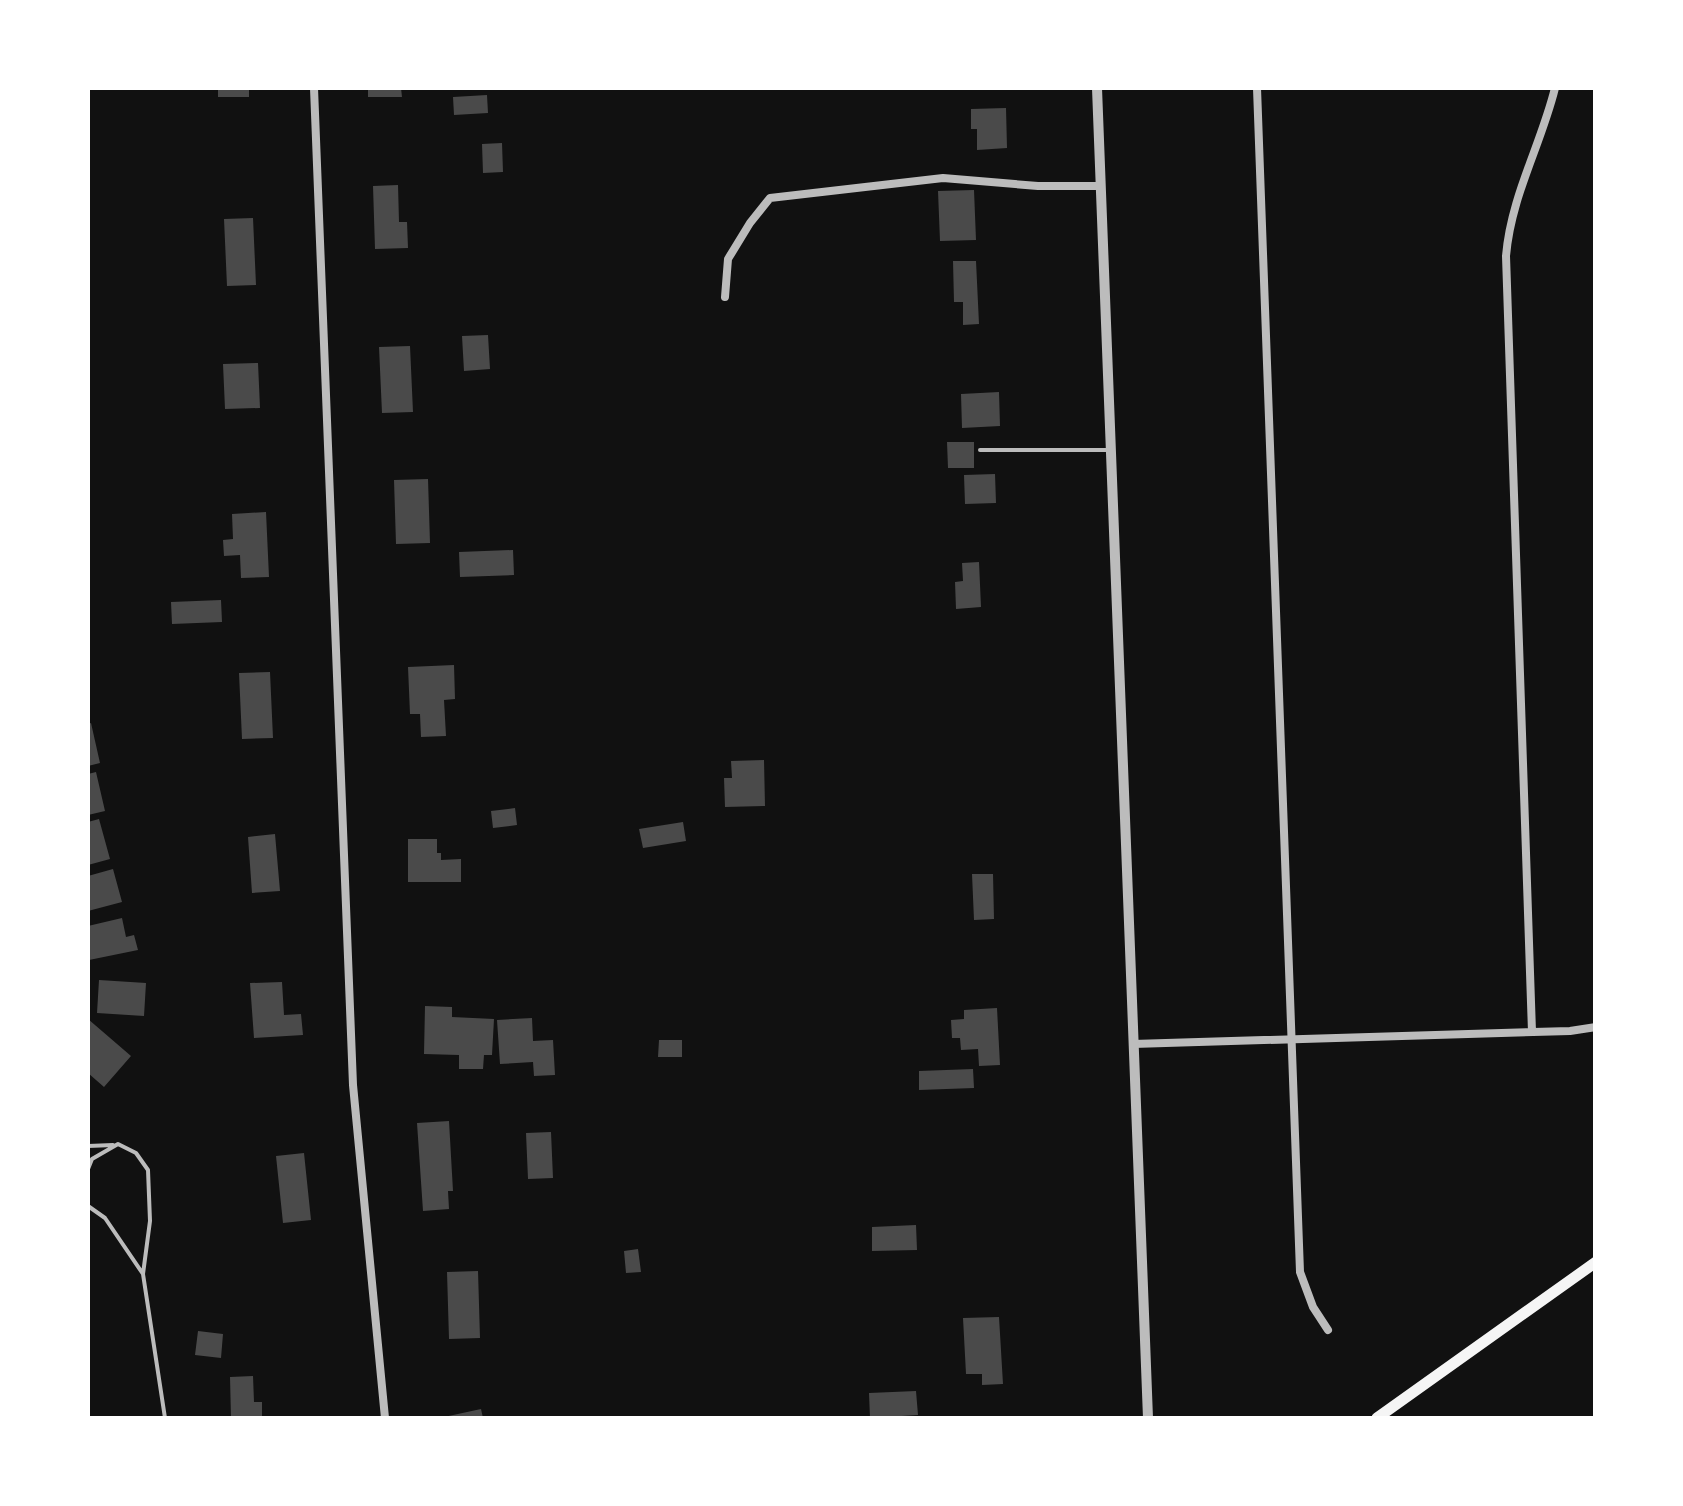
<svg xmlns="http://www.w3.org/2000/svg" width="1683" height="1506" viewBox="0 0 1683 1506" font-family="'Sofia Sans Condensed',sans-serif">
<rect width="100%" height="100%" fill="#111"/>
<path fill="#4a4a4a" d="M218 88H249V97H218Z
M368 88H401L402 97H368Z
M487 95 488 113 454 115 453 97Z
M1006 108 1007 148 977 150V129H971V109Z
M502 143 503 172 483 173 482 144Z
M398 185 399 222H407L408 248 375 249 373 186Z
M974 190 976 240 940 241 938 191Z
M253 218 256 285 227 286 224 219Z
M953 261H976L979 324 963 325V302H954Z
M488 335 490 369 464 371 462 336Z
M410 346 413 412 382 413 379 347Z
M258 363 260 408 225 409 223 364Z
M999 392 1000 426 962 428 961 394Z
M947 442H974V468H948Z
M995 474 996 503 965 504 964 475Z
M428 479 430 543 396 544 394 480Z
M266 512 269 577 241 578 240 555 224 556 223 540 233 539 232 514Z
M513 550 514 575 460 577 459 552Z
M979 562 981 607 956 609 955 582 963 581 962 563Z
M221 600 222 622 172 624 171 602Z
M454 665 455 699 444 700 446 736 421 737 420 714H410L408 667Z
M270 672 273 738 242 739 239 673Z
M91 723 100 763 88 766V724Z
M764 760 765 806 725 807 724 778H732L731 761Z
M96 772 105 811 88 815V774Z
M515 808 517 825 493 828 491 811Z
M99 819 110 859 88 865V822Z
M683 822 686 841 643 848 639 829Z
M275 834 280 891 252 893 248 837Z
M408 839H437V853H441V860L461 859V882H408Z
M113 869 122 902 88 911V876Z
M972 874H993L994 919 974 920Z
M122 918 126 937 134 935 138 950 89 960 88 926Z
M99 980 146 983 144 1016 97 1013Z
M282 982 284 1015 301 1014 303 1035 254 1038 250 983Z
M425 1006 452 1007V1017L494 1019 492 1055H484L483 1069H459V1055L424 1054Z
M997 1008 1000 1065 979 1066 978 1049 961 1050 960 1038H952L951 1020 964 1019V1010Z
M532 1018 533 1041 553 1040 555 1075 534 1076 533 1062 500 1064 497 1020Z
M88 1019 131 1056 104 1087 88 1073Z
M659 1040H682V1057H658Z
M973 1069 974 1088 919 1090V1071Z
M449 1121 453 1191H448L449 1209 423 1211 417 1123Z
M551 1132 553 1178 528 1179 526 1133Z
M304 1153 311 1220 283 1223 276 1156Z
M916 1225 917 1250 872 1251V1227Z
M638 1249 641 1272 626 1273 624 1251Z
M478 1271 480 1338 449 1339 447 1272Z
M999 1317 1003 1384 982 1385V1374H966L963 1318Z
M198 1331 223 1334 221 1358 195 1355Z
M253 1376 254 1402H262V1418H231L230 1377Z
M916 1391 918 1415 870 1418 869 1393Z
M481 1409 483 1418H445L444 1417Z"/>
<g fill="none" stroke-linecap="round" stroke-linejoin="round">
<path stroke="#bcbcbc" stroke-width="4" d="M980 450H1111
M88 1146 113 1145
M88 1169 92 1159 118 1144 136 1153 148 1170 150 1221 143 1274
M88 1206 105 1218 143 1274 165 1418"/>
<path stroke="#bcbcbc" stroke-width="8" d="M314 88 353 1085 385 1418
M1257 88 1300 1272 1313 1307 1328 1330
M725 297 728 259 750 223 770 198 943 178 1038 186H1101
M1532 1032 1506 256C1511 196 1541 145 1555 88
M1133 1044 1570 1031 1596 1027"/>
<path stroke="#bcbcbc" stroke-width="10" d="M1097 88 1148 1418"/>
<path stroke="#f5f5f5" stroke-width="11" d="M1377 1418 1596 1262"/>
</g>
<rect width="1683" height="1506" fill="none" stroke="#ffffff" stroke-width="180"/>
</svg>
